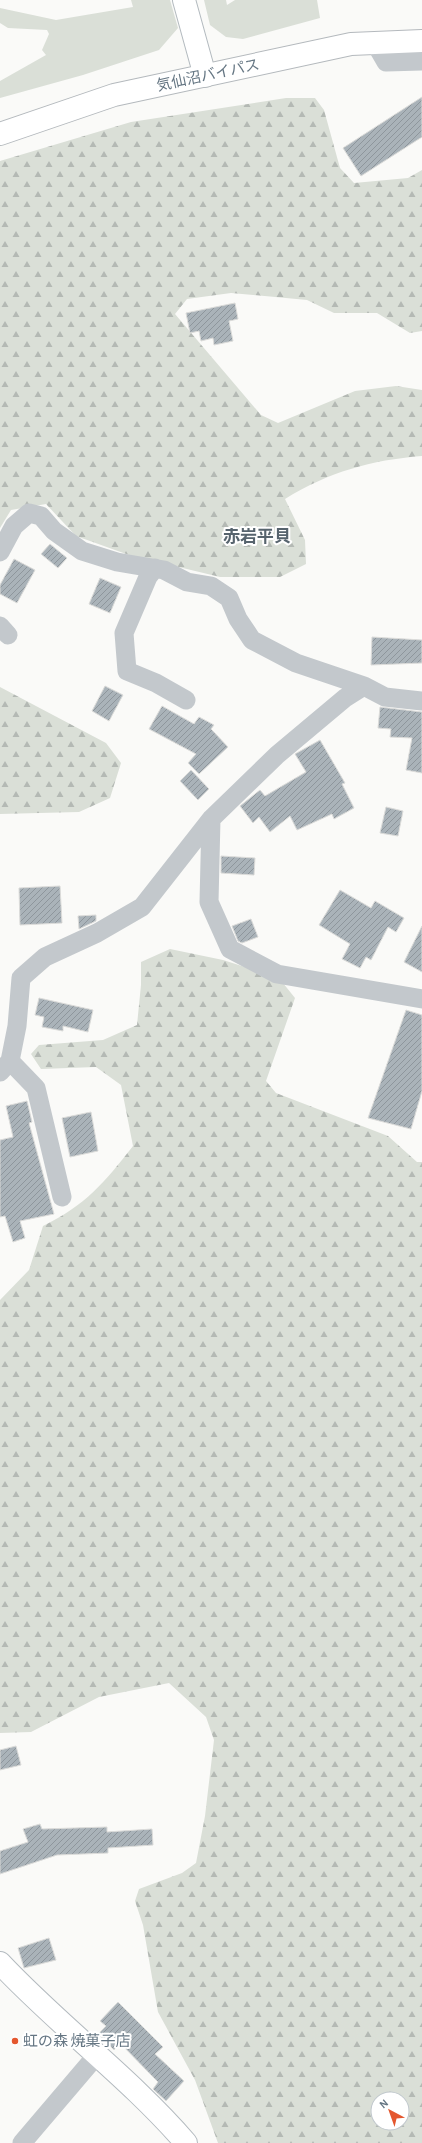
<svg xmlns="http://www.w3.org/2000/svg" width="422" height="2143" viewBox="0 0 422 2143" font-family="'Alegreya Sans','Noto Sans JP',sans-serif">
<defs>
<pattern id="forest-firs" width="22" height="20" patternUnits="userSpaceOnUse"><rect width="22" height="20" fill="#dadfd7"/><path d="M5 1l3.5 6h-7zM16 11l3.5 6h-7z" fill="#b4b9b4"/></pattern>
<pattern id="building-hatch" width="6" height="6" patternUnits="userSpaceOnUse"><rect width="6" height="6" fill="#aab3b9"/><path d="M-1 1l2-2M0 6l6-6M5 7l2-2" fill="none" stroke="#8e969c"/></pattern>
</defs>
<rect width="100%" height="100%" fill="#fafaf8"/>
<path fill="#dadfd7" d="M131 0H170L178 28 159 50 83 75 0 98V81L46 55 42 50 49 34 47 30 8 28 0 23V8L56 20 133 7Z
M204 0H226L227 5 235 0H317L320 18 243 39 226 37 210 25Z"/>
<path fill="url(#forest-firs)" fill-rule="evenodd" d="M286 98H315L324 110 340 168 354 183 408 178 422 170V331L410 333 377 313H334L307 300 231 293 187 299 175 314 261 415 278 423 355 391 396 386 422 390V456C371 460 329 472 285 499L305 540 306 564 280 577H220L129 555 76 536 46 504 11 510 0 528V161L131 122Z
M0 687 106 743 121 763 110 798 79 812 0 814Z
M170 949 223 960 279 978 295 998 266 1081 276 1093 388 1136 417 1162H422V2143H218L195 2080 158 2012 143 1925 135 1901 139 1889 182 1873 196 1863 205 1816 214 1740 206 1717 169 1683 99 1697 31 1732 0 1733V1300L29 1270 43 1226C86 1205 104 1183 133 1146L121 1085 96 1067 41 1069 31 1054 39 1045 103 1040 137 1025 141 985V962ZM378 2099H402V2123H378Z"/>
<path fill="url(#building-hatch)" stroke="#dcdcda" d="M422 97V137L361 176 343 148Z
M235 303 238 319 229 321 233 341 214 345 213 338 201 341 199 331 190 333 186 313Z
M50 544 67 558 58 568 41 554Z
M14 559 35 570 17 603 0 594V585Z
M100 578 121 587 110 613 89 604Z
M372 637 422 640V663L371 665Z
M105 686 123 695 109 721 92 711Z
M162 706 194 724 199 717 214 725 211 729 228 747 199 774 188 763 196 754 149 729Z
M380 707 422 712V773L406 770 412 738 390 737 391 729 378 728Z
M320 740 345 783 342 784 354 808 334 819 332 814 297 830 290 816 270 832 259 817 253 823 240 806 260 790 265 796 306 772 295 754Z
M191 770 209 789 198 800 180 781Z
M386 807 403 811 398 836 380 833Z
M221 856 255 858 254 875 221 873Z
M60 886 62 923 20 925 19 888Z
M340 890 371 908 375 901 404 918 396 932 388 927 371 960 366 957 360 968 342 959 350 944 319 925Z
M96 915V921L79 929 78 916Z
M251 919 258 937 242 943 238 941 232 926Z
M422 926V972L404 962Z
M39 998 93 1010 88 1032 63 1026V1031L42 1027 44 1017 35 1015Z
M406 1010 422 1015V1091L411 1129 368 1118Z
M27 1101 32 1122 29 1123 54 1214 20 1221 25 1238 13 1242 5 1216 0 1217V1140L13 1137 6 1106Z
M91 1112 98 1151 70 1157 62 1118Z
M16 1746 21 1765 0 1770V1750Z
M40 1824 42 1829 107 1827V1832L152 1829 153 1845 108 1848V1853L57 1855 0 1874V1851L28 1842 23 1829Z
M49 1938 56 1960 24 1968 18 1948Z
M118 2002 163 2047 155 2054 184 2081 166 2101 153 2089 158 2082 120 2043 114 2050 98 2034 106 2026 100 2021Z"/>
<g fill="none" stroke-linecap="round" stroke-linejoin="round">
<defs>
<path id="secondary" d="M184 0 205 76
M0 1963C59 2026 130 2078 186 2143"/>
<path id="highway" d="M0 134 114 95 351 44 422 41"/>
</defs>
<use href="#secondary" stroke="#b3babf" stroke-width="24"/>
<use href="#highway" stroke="#b4b9bd" stroke-width="24"/>
<path stroke="#c3c8cc" stroke-width="19" d="M375 43 386 62 422 61
M0 552 14 526 29 513 41 516 54 531 82 551 117 562 164 570 187 582 211 586 229 598 238 619 252 640 296 663 364 686
M155 568 148 577 124 633 127 671 156 683 186 700
M0 626 8 635
M211 819 209 902 230 949 277 974 422 999
M10 1061 36 1088 62 1197
M0 1072 10 1061 17 1026 21 978 45 957 97 933 142 907 211 819 277 755 345 698 364 686 385 697 422 701
M22 2143 96 2056"/>
<use href="#secondary" stroke="#fff" stroke-width="22"/>
<use href="#highway" stroke="#fff" stroke-width="22"/>
</g>
<circle fill="#e4572e" stroke="#fff" stroke-width="1.5" cx="15" cy="2041" r="4"/>
<g text-anchor="middle" stroke-width="4" stroke-linejoin="round" paint-order="stroke">
<g font-size="15" fill="#657683" stroke="#fff">
<text transform="translate(208 75) rotate(-12)" y="5">気仙沼バイパス</text>
</g>
<g font-size="15" fill="#657683" stroke="#fff" text-anchor="start">
<text x="23" y="2046">虹の森 焼菓子店</text>
</g>
<g font-size="17" font-weight="bold" fill="#57646e" stroke="#fff">
<text x="257" y="542">赤岩平貝</text>
</g>
</g>
<g transform="translate(390 2111) rotate(319)"><circle r="19" fill="#ffffff" stroke="#c1c8cd"/>
<path d="M0-3L7 15L0 10L-7 15Z" fill="#e4572e"/>
<text y="-6" font-size="11" font-weight="bold" text-anchor="middle" fill="#657683">N</text>
</g>
</svg>
